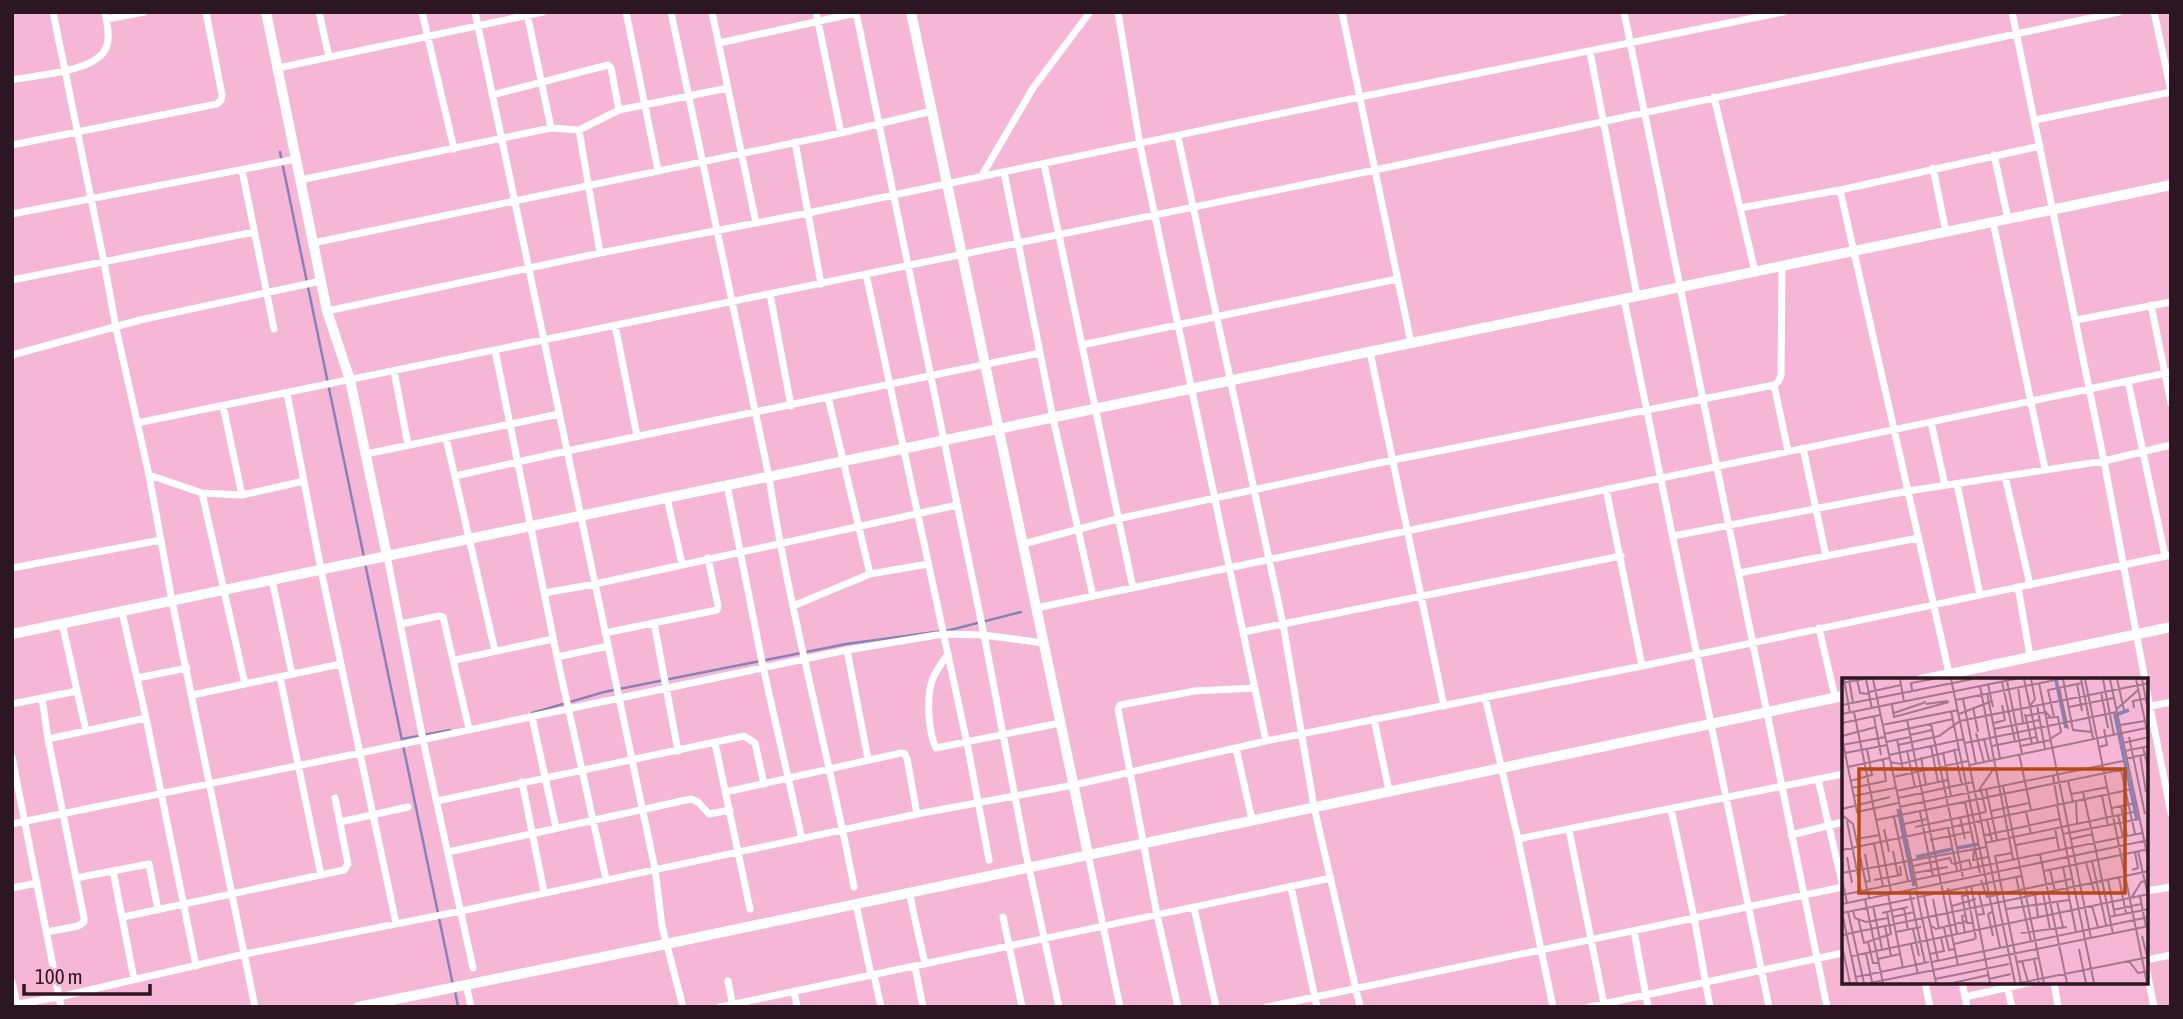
<svg xmlns="http://www.w3.org/2000/svg" width="2183" height="1019" viewBox="0 0 2183 1019" font-family="'Asap Condensed',sans-serif">
<rect width="100%" height="100%" fill="#f5b7d5"/>
<g fill="none" stroke-linecap="round" stroke-linejoin="round">
<path stroke="#8882b9" stroke-width="2.5" d="M280 152 364 557
M365 563 453 985
M532 713 604 692 846 644 950 630 1021 612
M402 739 450 730
M455 991 458 1007"/>
<path stroke="#fff" stroke-width="7" d="M53 12 104 262 116 328 149 475 172 601 255 1007
M319 12 329 57
M422 12 454 149
M475 12 655 869 662 926 683 1007
M626 12 658 170
M671 12 769 477C790 615 828 750 854 887
M712 12 756 223
M816 12 841 133
M856 12 984 635 1025 849 1059 1007
M1118 12 1140 145 1266 741
M1342 12 1411 343
M1624 12 1827 1007
M2012 12 2104 461 2145 680
M2154 12 2171 91
M527 13 551 128
M107 19 144 12
M719 43 856 13
M1590 52 1637 296
M278 68 543 12
M12 80C36 75 93 72 105 50 111 40 107 24 105 12
M492 95 608 65 611 68 619 110
M1714 97 1755 272
M2035 120 2171 92
M579 130 600 253
M1178 137 1283 624 1314 807 1360 1007
M795 142 821 284
M12 145 217 104 221 100 222 95 206 12
M1994 155 2008 219
M1044 164 1133 588
M1933 168 1946 232
M242 170 274 329
M1004 172 1053 418 1093 596
M981 177 1033 88 1090 12
M300 180 551 128 579 130 619 110 728 88
M1840 190 1949 673
M1740 208 1840 190 2040 146
M12 214 296 159
M1993 222 2045 469
M313 243 841 133 932 111
M866 274 967 743 989 860
M12 280 254 232
M770 294 791 406
M1624 299 1769 1007
M2151 305 2171 403
M327 311 600 253 808 213 1360 97 1783 12
M2076 320 2171 302
M615 325 637 436
M1082 345 1397 279
M495 350 557 657 606 879
M1370 352 1444 706
M12 355 140 320 321 281
M394 371 408 445
M2128 381 2165 556
M1774 385 1788 451
M287 393 321 570 396 923
M828 397 870 574
M223 406 242 495
M1931 422 1945 485
M137 423 1375 170 2119 12
M446 438 495 651
M1803 448 1826 556
M366 454 559 414
M149 475 202 493 242 495 304 481
M455 476 567 451 1040 353
M2005 476 2030 585
M1957 484 1980 595
M727 485 763 667 802 839
M1606 489 1642 666
M202 493 245 684
M667 498 682 564
M1673 536 1908 491 2104 461 2171 445
M1023 544 1117 519 1393 460 1774 385 1778 382 1781 376 1782 266
M387 556 423 740 473 968
M12 568 161 540
M1739 573 1918 538
M272 580 292 674
M2018 587 2030 656
M544 593 595 584 957 505
M793 606 870 574 928 564
M1036 608 2171 372
M122 612 146 718 196 966
M62 623 86 731
M654 623 678 751
M401 624 439 616 443 617 469 729
M1819 628 1835 697
M1243 632 1621 556
M605 633 717 610 718 606 708 558
M847 650 868 759
M948 654C943 661 937 669 933 678 926 695 928 732 936 748L1060 723
M557 657 608 646
M455 660 553 639
M280 677 321 875
M137 678 187 668
M2146 687 2171 813
M192 695 341 664
M1485 697 1518 839 1553 1007
M42 698 48 739 84 918V922L78 926 47 932
M12 704 77 691
M2147 707 2171 702
M532 717 556 828
M1374 719 1389 791
M48 739 146 718
M715 743 750 909
M1236 748 1252 820
M12 757 61 1007
M1818 779 1843 887
M522 782 544 892
M726 792 901 753 905 754 907 759 917 814
M437 801 744 736 755 743 764 784
M1671 809 1694 917 1710 1007
M340 822 408 807
M12 824 360 753 847 650 943 634 984 635 1043 643
M1569 830 1604 1004
M1791 835 1843 822
M1518 839 1843 774
M448 852 691 799 698 802 709 814 730 810
M1088 854 1120 1007
M113 871 134 979
M76 878 149 864 158 910
M1291 887 1317 1007
M12 888 37 883
M2146 891 2171 887
M909 892 925 964
M856 904 871 975
M1194 908 1216 1007
M123 917 344 870 348 864 335 798
M1003 917 1022 1007
M1634 931 1648 1007
M2146 960 2171 955
M915 967 923 1007
M2146 967 2154 1007
M874 975 881 1007
M728 981 733 1007
M12 982 17 1004
M1925 982 1930 1007
M1962 982 1967 1007
M2006 982 2012 1007
M2054 982 2058 1007
M466 984 471 1007
M794 991 797 1007
M1965 997 2032 982
M12 1005 59 997 245 954 461 911 917 814 1074 785 1266 741 1642 666 2171 555
M720 1007 1331 878
M1178 1007 1157 915 1118 709 1120 705 1195 691 1255 688
M1267 1007 1843 887
M1589 1007 1843 953"/>
<path stroke="#fff" stroke-width="10" d="M266 12 327 311 350 380 387 556
M911 12 1088 854
M12 634 2171 185
M1921 680 2171 627
M358 1007 666 944 1843 696"/>
</g>
<g transform="translate(1842 678)">
<rect width="306" height="306" fill="#f5b7d5"/>
<path fill="none" stroke="#8882b9" stroke-width="3.5" d="M214 2 224 50M287 32 273 37 295 142M56 131 72 208M115 170 137 166M74 179 110 171"/>
<path fill="none" stroke="#a5778d" stroke-width="2" d="M2 1 8 35M7 1 11 25M15 1 18 15 27 16M24 1 30 31M31 1 75 209M58 1 62 24M109 1 150 195M182 1 196 65M221 1 231 52 250 54M239 1 251 60M243 1 305 305M261 1 272 57M268 1 307 185M275 1 282 32M294 1 307 62M300 1 305 27M165 3 180 76M160 4 173 63M0 5 22 1M197 5 249 260M235 5 240 33M146 7 151 29M138 8 171 181M176 9 181 45M217 9 226 51M70 12 69 5 91 1M27 14 59 7M259 14 266 50M145 15 158 80M121 21 134 86M114 22 218 1M84 26 106 23M0 27 131 1M50 27 52 39 107 24M195 27 203 71M188 28 193 21 189 1M131 29 136 54M227 29 272 20M292 30 291 23 306 20M275 31 296 12M109 33 158 269M12 34 49 214M52 35 84 24M0 36 173 1M117 36 150 23M183 36 190 66M184 38 204 34 209 40M32 39 39 77M212 39 206 12 240 5M204 40 216 39 219 54 208 61M65 42 116 287M0 45 38 37M152 45 163 42 160 27M89 46 121 199M40 47 116 32M278 47 303 43M152 51 198 42M134 55 142 84M42 56 111 41M68 57 90 52M0 58 34 49M287 59 303 136M0 60 15 134 56 125M55 61 61 92M142 61 147 82M44 64 68 59M123 65 275 34M281 65 307 59M0 67 43 59M56 67 97 58 118 43 307 5M89 68 96 104M150 68 194 59M179 68 209 62M257 69 265 67 262 51M301 69 306 90M112 71 120 107M65 73 73 109M283 73 307 68M101 74 109 118M3 75 45 67M177 76 189 132M47 77 122 61M298 77 304 114M79 79 84 107M285 80 307 76M48 84 59 86 117 71M128 87 304 50M6 89 47 80M279 92 293 156M211 98 216 127M51 99 126 83M8 103 30 97 25 71M226 103 231 124M161 108 202 305M10 110 44 103 41 82M144 111 155 162M137 112 152 90M139 112 144 134M54 113 106 102M241 114 254 173M229 116 266 109M11 118 53 110M260 118 266 148M56 120 131 104M234 123 235 145M123 124 138 195M215 127 252 305M279 128 285 158M57 129 281 83M270 130 294 125M0 131 48 119M149 133 187 125M78 134 91 198M184 134 189 156M0 137 11 146 27 220M276 137 281 159M52 139 66 203M118 139 123 161M34 142 283 91M145 142 150 163M5 143 19 213M62 146 85 141M73 149 144 134M106 150 115 192M213 150 217 172M42 151 47 174M221 156 297 141M143 157 217 141M15 161 37 157M229 161 251 156M88 162 128 154M143 165 296 133M32 166 41 208M174 167 215 159M0 172 291 111M132 172 131 182 146 179M51 173 56 197M254 173 271 256M296 173 307 222M170 175 153 178 179 305M23 176 28 203 23 204M198 176 225 305M5 179 10 205M250 183 264 247M244 185 253 216M111 186 127 182 129 189M71 188 108 180 110 186M221 189 234 254M208 192 213 213M290 192 296 190 293 174M202 193 307 171M0 195 144 169M72 195 106 189M150 195 173 305M174 199 189 263M277 200 284 235M0 201 5 225M32 202 59 197 58 188M139 202 145 219 229 201M266 202 273 238M129 208 148 305M124 209 134 261M106 210 115 256M67 212 83 285M74 212 94 305M201 215 208 251M46 216 61 290M0 217 300 155M125 217 120 218 125 245H131M193 217 196 239M82 218 96 282M298 218 304 249M76 219 179 198M290 219 299 204 307 202M23 221 41 305M91 221 97 251M215 224 221 249M0 226 307 162M31 228 40 271M110 228 134 221M250 228 256 249M62 230 66 252M165 231 227 222M271 232 299 226M11 233 13 240 24 244 46 240M6 234 22 305M150 234 146 236 151 258M0 235 73 220M0 235 15 305M40 235 66 229M135 237 142 236 137 216M51 239 72 234M267 239 307 231M16 240 22 265 49 256 45 234M88 247 94 251 125 243M43 248 49 278M102 250 107 272 113 271M71 251 77 278M54 254 79 249M123 255 120 238 124 237M179 255 225 249M0 257 307 193M300 258 307 286M26 264 31 285H37M69 266 76 296M112 266 133 261M0 268 8 305M237 271 244 305M24 275 30 304M88 276 102 273 99 260M10 278 307 216M36 281 58 276M192 281 197 305M180 283 186 304M287 283 296 295 307 293M90 284 307 239M175 284 197 280M14 299 87 284M93 301 167 286M147 301 169 296M28 305 307 248M111 305 146 297M178 305 307 279"/>
<path fill="#b94811" fill-opacity="0.15" stroke="#b94811" stroke-width="3.5" d="M17 91H283V215H17Z"/>
<rect width="306" height="306" fill="none" stroke="#2c1621" stroke-width="3.5"/>
</g>
<rect width="2183" height="1019" fill="none" stroke="#2c1621" stroke-width="28"/>
<path d="M24 984v10h126v-10" fill="none" stroke="#2c1621" stroke-width="3.5"/>
<text x="35" y="984" font-size="21" fill="#2c1621" stroke="#f5b7d5" stroke-width="5" paint-order="stroke">100 m</text>
</svg>
